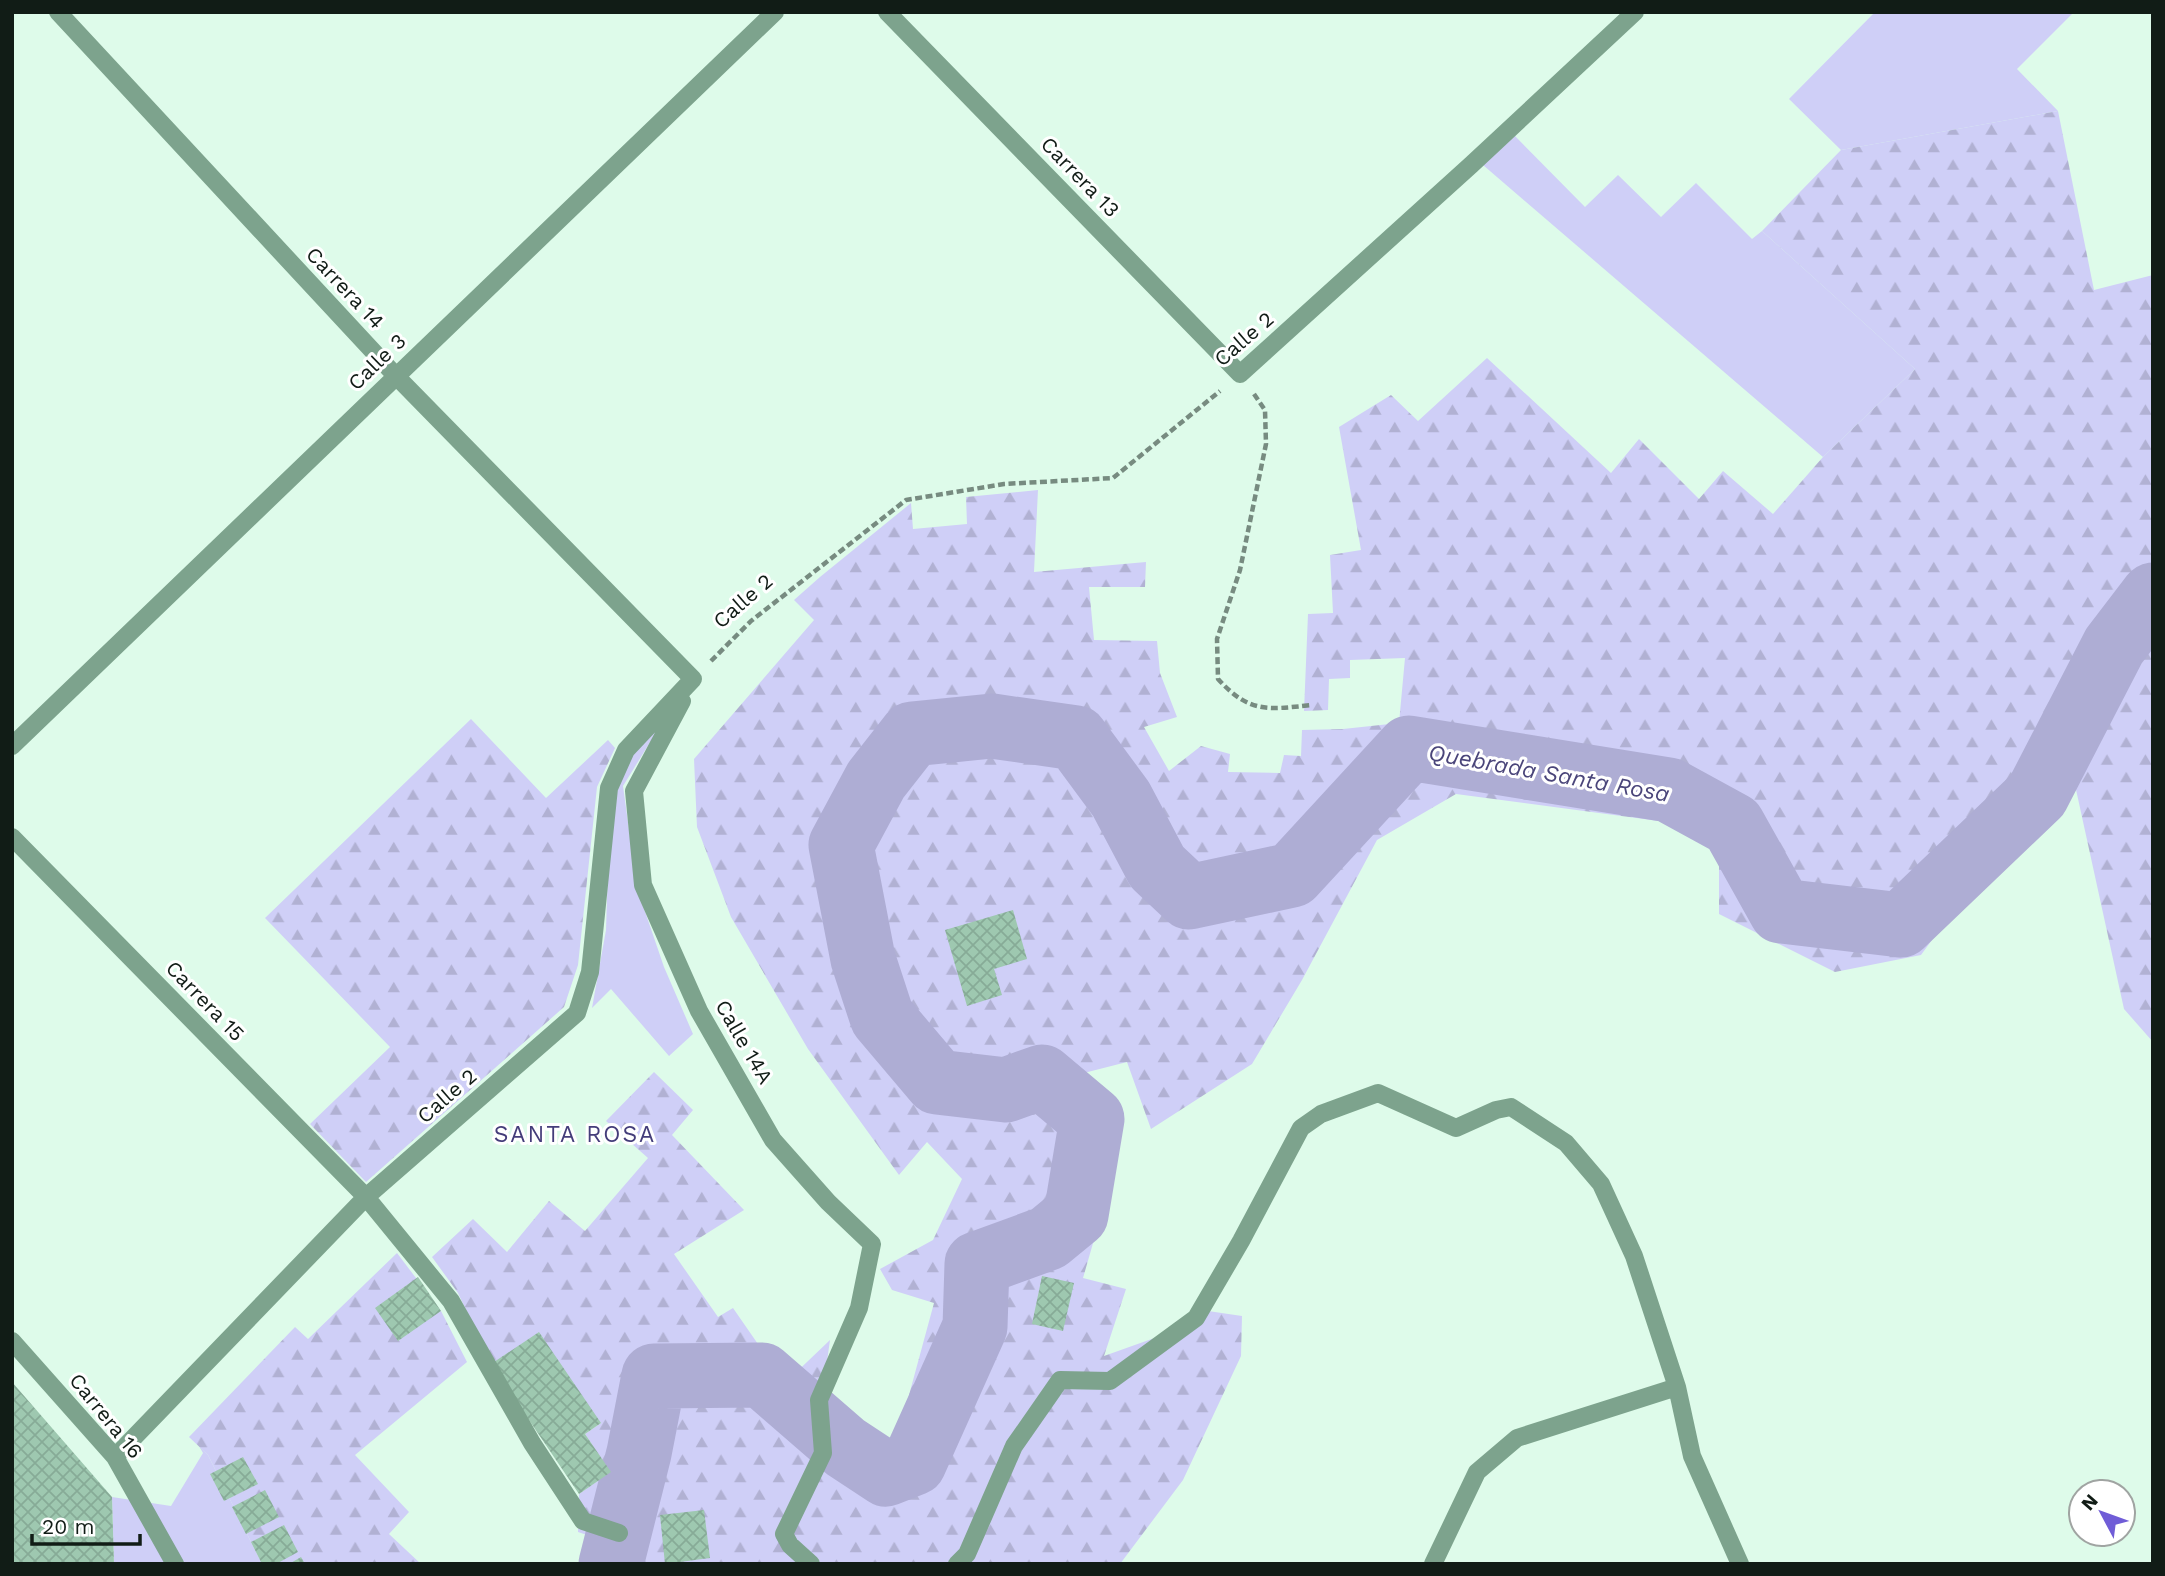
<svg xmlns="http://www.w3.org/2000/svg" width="2165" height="1576" viewBox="0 0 2165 1576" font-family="'Work Sans',sans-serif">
<defs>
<pattern id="forest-firs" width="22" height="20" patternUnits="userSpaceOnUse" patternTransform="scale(1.75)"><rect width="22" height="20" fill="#cfcff7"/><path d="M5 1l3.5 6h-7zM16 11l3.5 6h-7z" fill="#b1b1d3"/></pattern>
<pattern id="building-cross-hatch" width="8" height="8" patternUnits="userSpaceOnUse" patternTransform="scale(1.75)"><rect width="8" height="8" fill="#9ec8b0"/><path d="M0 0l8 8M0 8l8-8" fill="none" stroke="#87ab97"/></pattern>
</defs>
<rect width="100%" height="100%" fill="#defbea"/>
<path fill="#cfcff7" d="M1875 12H2074L2017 69 2058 111 1841 150 1789 99Z
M1515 136 1585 207 1618 175 1661 217 1696 183 1752 239 1762 231 1915 369 1823 457 1483 165Z
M681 692 623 786 637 888 664 967 693 1034 669 1056 611 989 592 1008 606 930 611 771Z
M199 1446 208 1455 262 1564H114L112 1497 171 1506 203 1453Z"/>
<path fill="url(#forest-firs)" d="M2058 111 2094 290 2153 275V1042L2124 1009 2075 785C2015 839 1968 890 1921 955L1835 972 1719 914V829L1456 794 1377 840 1302 980 1252 1064 1151 1129 1127 1062 1080 1074 1110 1184 1083 1278 1126 1289 1104 1356 1174 1331 1208 1311 1242 1316 1241 1356 1183 1480 1120 1564H592L605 1541 578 1532 579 1494 610 1472 585 1434 601 1423 491 1364 458 1293 432 1257 473 1219 507 1252 549 1201 585 1231 648 1158 606 1121 654 1072 693 1110 672 1135 744 1210 674 1254 718 1317 733 1308 785 1383 830 1340 819 1419 840 1434 887 1462 893 1454 934 1303 892 1290 880 1269 933 1240 962 1179 927 1142 899 1175 808 1049 731 917 697 827 694 759 814 620 794 600 820 577 911 503 913 529 967 524 966 497 1038 490 1034 572 1146 562 1145 587H1089L1094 640 1157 641 1160 673 1177 717 1144 727 1169 771 1201 746 1230 754 1228 772 1280 773 1284 755 1301 756 1302 730 1343 729 1399 723 1405 658 1350 660V678L1329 679 1328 710 1304 711 1308 614 1333 613 1330 555 1361 550 1339 427 1391 395 1418 421 1487 358 1611 473 1639 439 1699 499 1723 471 1773 514 1823 457 1915 369 1762 231 1841 150Z
M471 719 546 798 608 740 615 748 597 787 578 965 564 1007 366 1182 310 1124 390 1047 265 918Z
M397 1253 441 1311 467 1362 355 1455 409 1512 389 1534 421 1564H262L208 1455 189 1437 295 1327 308 1339Z"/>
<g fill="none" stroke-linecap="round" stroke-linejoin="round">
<path stroke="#aeadd4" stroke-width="65" d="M611 1564 639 1453 654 1376 762 1375 845 1447 886 1474 914 1463 975 1327 977 1264 1048 1238 1076 1215 1092 1119 1042 1077 1006 1090 937 1082 882 1017 863 959 841 845 876 780 912 734 992 726 1076 738 1121 799 1157 867 1189 897 1292 875 1409 748 1669 790 1733 825 1781 911 1901 925 2037 795 2114 646 2153 595"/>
</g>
<path fill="url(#building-cross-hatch)" d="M1013 910 1027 959 994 969 1002 995 967 1006 945 930Z
M1042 1276 1074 1283 1063 1331 1032 1324Z
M418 1277 441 1311 398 1341 375 1308Z
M539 1332 601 1423 585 1434 611 1472 579 1494 491 1364Z
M12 1382 112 1497 114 1564H12Z
M243 1457 258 1484 224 1501 210 1474Z
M265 1490 279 1517 246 1534 232 1507Z
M704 1510 710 1558 665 1564 660 1515Z
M284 1525 298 1552 276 1564H262L251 1542Z
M301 1557 305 1564H289Z"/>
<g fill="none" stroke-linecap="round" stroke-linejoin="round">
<path stroke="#778b80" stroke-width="4.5" stroke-dasharray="7 3.5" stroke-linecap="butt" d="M1254 394 1265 410 1266 444 1240 570 1217 639 1218 679C1249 713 1267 710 1311 705
M711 661 751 621 906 500 1004 484 1113 478 1220 391"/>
<path stroke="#7da38d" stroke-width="18" d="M58 12 396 376 693 679
M887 12 1240 374 1471 165 1635 12
M682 701 634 791 643 885 699 1011 773 1140 828 1202 872 1244 859 1308 819 1400 823 1453 784 1534 790 1545 811 1564
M12 746 775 12
M12 837 366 1197 451 1301 532 1443 583 1521 619 1533
M12 1341 115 1457 175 1564
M115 1457 366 1197 577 1013 590 972 609 788 626 750 693 679
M957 1564 967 1554 1014 1446 1060 1380 1110 1381 1196 1318 1241 1241 1301 1128 1321 1114 1378 1093 1456 1128 1496 1110 1511 1107 1566 1143 1601 1184 1634 1256 1677 1387 1692 1456 1740 1564
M1433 1564 1477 1472 1517 1438 1677 1387"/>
</g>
<g text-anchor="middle" stroke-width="6" stroke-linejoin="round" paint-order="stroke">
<g font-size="21" fill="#111c16" stroke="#fff">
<text transform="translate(1080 177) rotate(46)" y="7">Carrera 13</text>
<text transform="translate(345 288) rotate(47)" y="7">Carrera 14</text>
<text transform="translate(1244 339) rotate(-41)" y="7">Calle 2</text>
<text transform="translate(377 362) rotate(-44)" y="7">Calle 3</text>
<text transform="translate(743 601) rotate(-41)" y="7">Calle 2</text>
<text transform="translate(205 1001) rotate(46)" y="7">Carrera 15</text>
<text transform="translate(744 1042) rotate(60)" y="7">Calle 14A</text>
<text transform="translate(447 1096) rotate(-41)" y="7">Calle 2</text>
<text transform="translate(106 1416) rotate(51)" y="7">Carrera 16</text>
</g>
<g font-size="23" font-style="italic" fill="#4a457a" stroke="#fff">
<text transform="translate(1549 773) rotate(10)" y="8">Quebrada Santa Rosa</text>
</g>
<g font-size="23" letter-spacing="2" fill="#443d7a" stroke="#fff">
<text x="575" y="1142">SANTA ROSA</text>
</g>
</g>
<rect width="2165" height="1576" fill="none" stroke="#111c16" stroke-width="28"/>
<g transform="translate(2102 1513) rotate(311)"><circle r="33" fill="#ffffff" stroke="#a0a4a2" stroke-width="2"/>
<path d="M0-5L12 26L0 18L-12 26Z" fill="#705dd7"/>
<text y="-10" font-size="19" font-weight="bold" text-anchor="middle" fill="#111c16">N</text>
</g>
<path d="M32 1534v10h108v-10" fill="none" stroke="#111c16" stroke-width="3.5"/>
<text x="42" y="1534" font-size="21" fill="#111c16" stroke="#ffffff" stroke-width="5" paint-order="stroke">20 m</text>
</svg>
